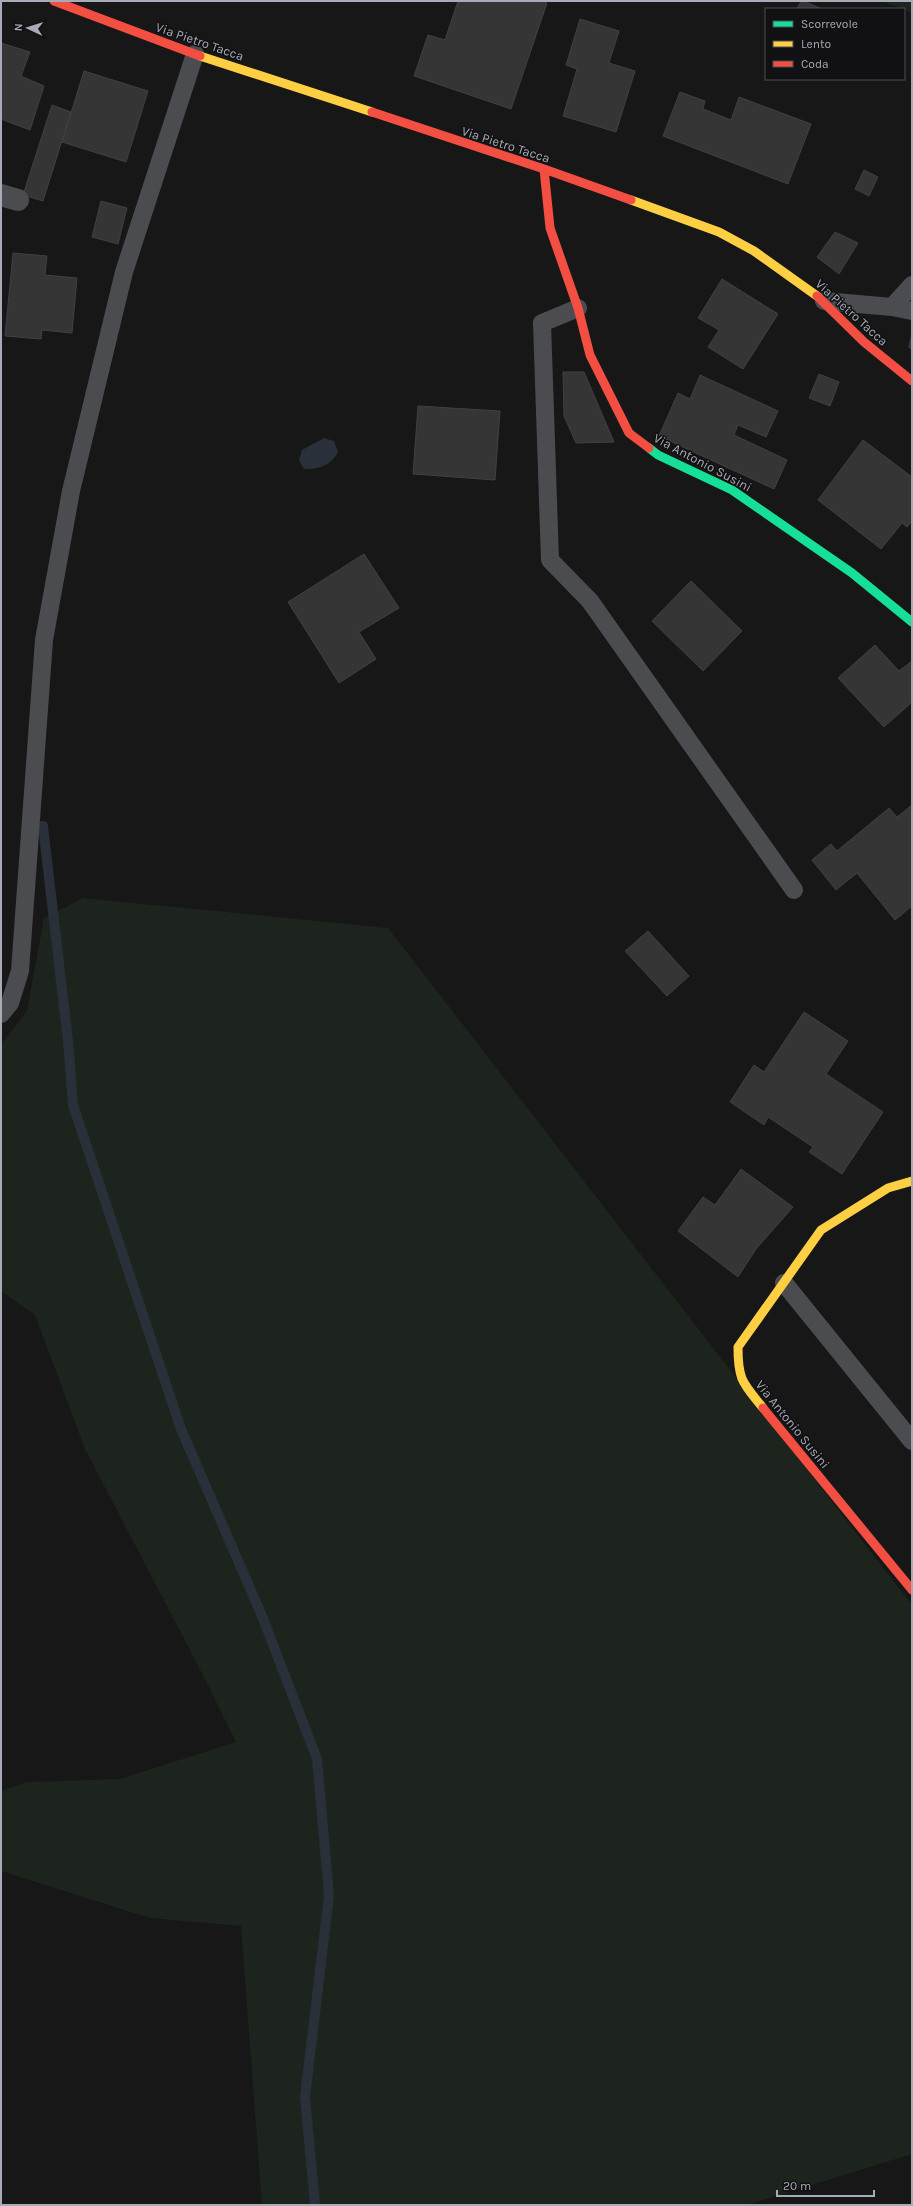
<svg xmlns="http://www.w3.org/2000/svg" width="913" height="2206" viewBox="0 0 913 2206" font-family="Karla,sans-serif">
<rect width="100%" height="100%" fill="#171717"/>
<path fill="#1d241e" d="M881 1H912V14L904 9Z
M83 898 388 928 912 1605V2154L747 2205H262L241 1926 150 1918 1 1871V1791L28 1782 120 1779 236 1742 205 1679 85 1449 35 1315 1 1291 2 1043 27 1011 44 918Z"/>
<path fill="#293039" d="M324 438 334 441 338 452C331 465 319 470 304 469L299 460 302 450Z"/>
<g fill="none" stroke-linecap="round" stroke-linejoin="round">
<path stroke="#293039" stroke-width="10" d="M43 826 68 1041 73 1105 181 1429 262 1616 317 1759 329 1895 305 2097 315 2205"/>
</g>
<path fill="#353536" stroke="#3f4043" d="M458 1H540L547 3 511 109 414 76 428 35 445 40Z
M801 1H803L822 9H797Z
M580 19 619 31 609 63 635 71 616 132 563 116 577 69 566 65Z
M1 43 30 52 21 76 44 86 30 130 1 119Z
M84 71 148 91 126 162 62 142Z
M680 92 705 101 703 109 731 120 739 97 811 124 788 184 663 136Z
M52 105 71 112 43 201 23 195Z
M864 170 878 177 869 196 855 189Z
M101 201 127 208 118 244 92 237Z
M835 232 858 243 839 274 817 257Z
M13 253 47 256 45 275 77 278 72 333 42 330 41 339 5 336Z
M722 279 778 314 743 369 708 347 719 330 698 318Z
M912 334V350L909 347Z
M563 372H584L614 442 576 443 564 416Z
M819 374 839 382 830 406 809 398Z
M700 375 778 411 766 437 738 425 734 435 787 460 774 489 659 436 678 393 690 399Z
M418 406 500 411 495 480 413 474Z
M863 440 912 477V521L907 527 902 523 881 549 818 500Z
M364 554 399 608 359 632 376 659 339 683 288 602Z
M691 581 742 631 703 671 652 621Z
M875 645 899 671 912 661V702L884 727 838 678Z
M912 805V906L895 920 857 873 836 890 812 860 831 844 837 851 889 808 897 817Z
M648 931 689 976 667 996 625 951Z
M804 1012 848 1041 826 1074 883 1112 842 1174 809 1152 813 1147 768 1117 764 1125 730 1102 754 1065 764 1072Z
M741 1169 793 1207 756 1249 738 1277 678 1231 703 1197 715 1205Z"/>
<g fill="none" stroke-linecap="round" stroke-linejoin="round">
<path stroke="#4b4c50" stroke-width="18" d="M824 301 892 307 912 311
M892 307 912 285
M578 308 542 323 550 560 590 601 794 890
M1 1014 10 1003 20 971 44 640 71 491 124 272 195 54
M784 1283 912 1441"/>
<path stroke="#4b4c50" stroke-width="22" d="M1 195 18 200"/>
<path stroke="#16e098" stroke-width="9" d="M649 448 658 455 732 490 852 573 912 622"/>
<path stroke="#ffcf43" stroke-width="9" d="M200 56 372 112
M631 200 719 232 754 251 817 296
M763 1408C743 1383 738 1381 738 1347L821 1230 888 1188 912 1181"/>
<path stroke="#f24e42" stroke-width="9" d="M54 1 200 56
M372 112 544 169 631 200
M544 169 550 228 578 308 590 355 629 433 649 448
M817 296 864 342 912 381
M763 1408 912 1590"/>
</g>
<g text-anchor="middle" stroke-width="3" stroke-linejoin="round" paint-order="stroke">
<g font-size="13" fill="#a7abb8" stroke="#111113">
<text transform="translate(200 41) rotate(19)" y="5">Via Pietro Tacca</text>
<text transform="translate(506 144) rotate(18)" y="5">Via Pietro Tacca</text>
<text transform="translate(852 312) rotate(42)" y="5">Via Pietro Tacca</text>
<text transform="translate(703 462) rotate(28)" y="5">Via Antonio Susini</text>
<text transform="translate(793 1424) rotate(51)" y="5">Via Antonio Susini</text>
</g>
</g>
<rect width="913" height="2206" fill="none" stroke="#a7abb8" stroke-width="4"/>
<rect x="765" y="8" width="140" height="72" fill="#111113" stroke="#4d4f55"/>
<rect x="773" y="21" width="20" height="6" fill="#16e098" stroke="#4d4f55"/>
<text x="801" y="28" font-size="12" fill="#a7abb8">Scorrevole</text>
<rect x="773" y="41" width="20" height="6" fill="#ffcf43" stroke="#4d4f55"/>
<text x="801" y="48" font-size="12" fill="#a7abb8">Lento</text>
<rect x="773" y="61" width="20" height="6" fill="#f24e42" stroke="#4d4f55"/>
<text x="801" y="68" font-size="12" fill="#a7abb8">Coda</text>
<g transform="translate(28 28) rotate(274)" stroke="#111113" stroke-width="3" paint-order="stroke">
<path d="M0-3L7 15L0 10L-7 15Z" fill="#a7abb8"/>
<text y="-6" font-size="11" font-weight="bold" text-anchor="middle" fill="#a7abb8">N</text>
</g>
<path d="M777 2190v6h97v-6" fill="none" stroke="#a7abb8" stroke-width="2"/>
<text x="783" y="2190" font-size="12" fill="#a7abb8" stroke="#111113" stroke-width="3" paint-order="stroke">20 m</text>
</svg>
